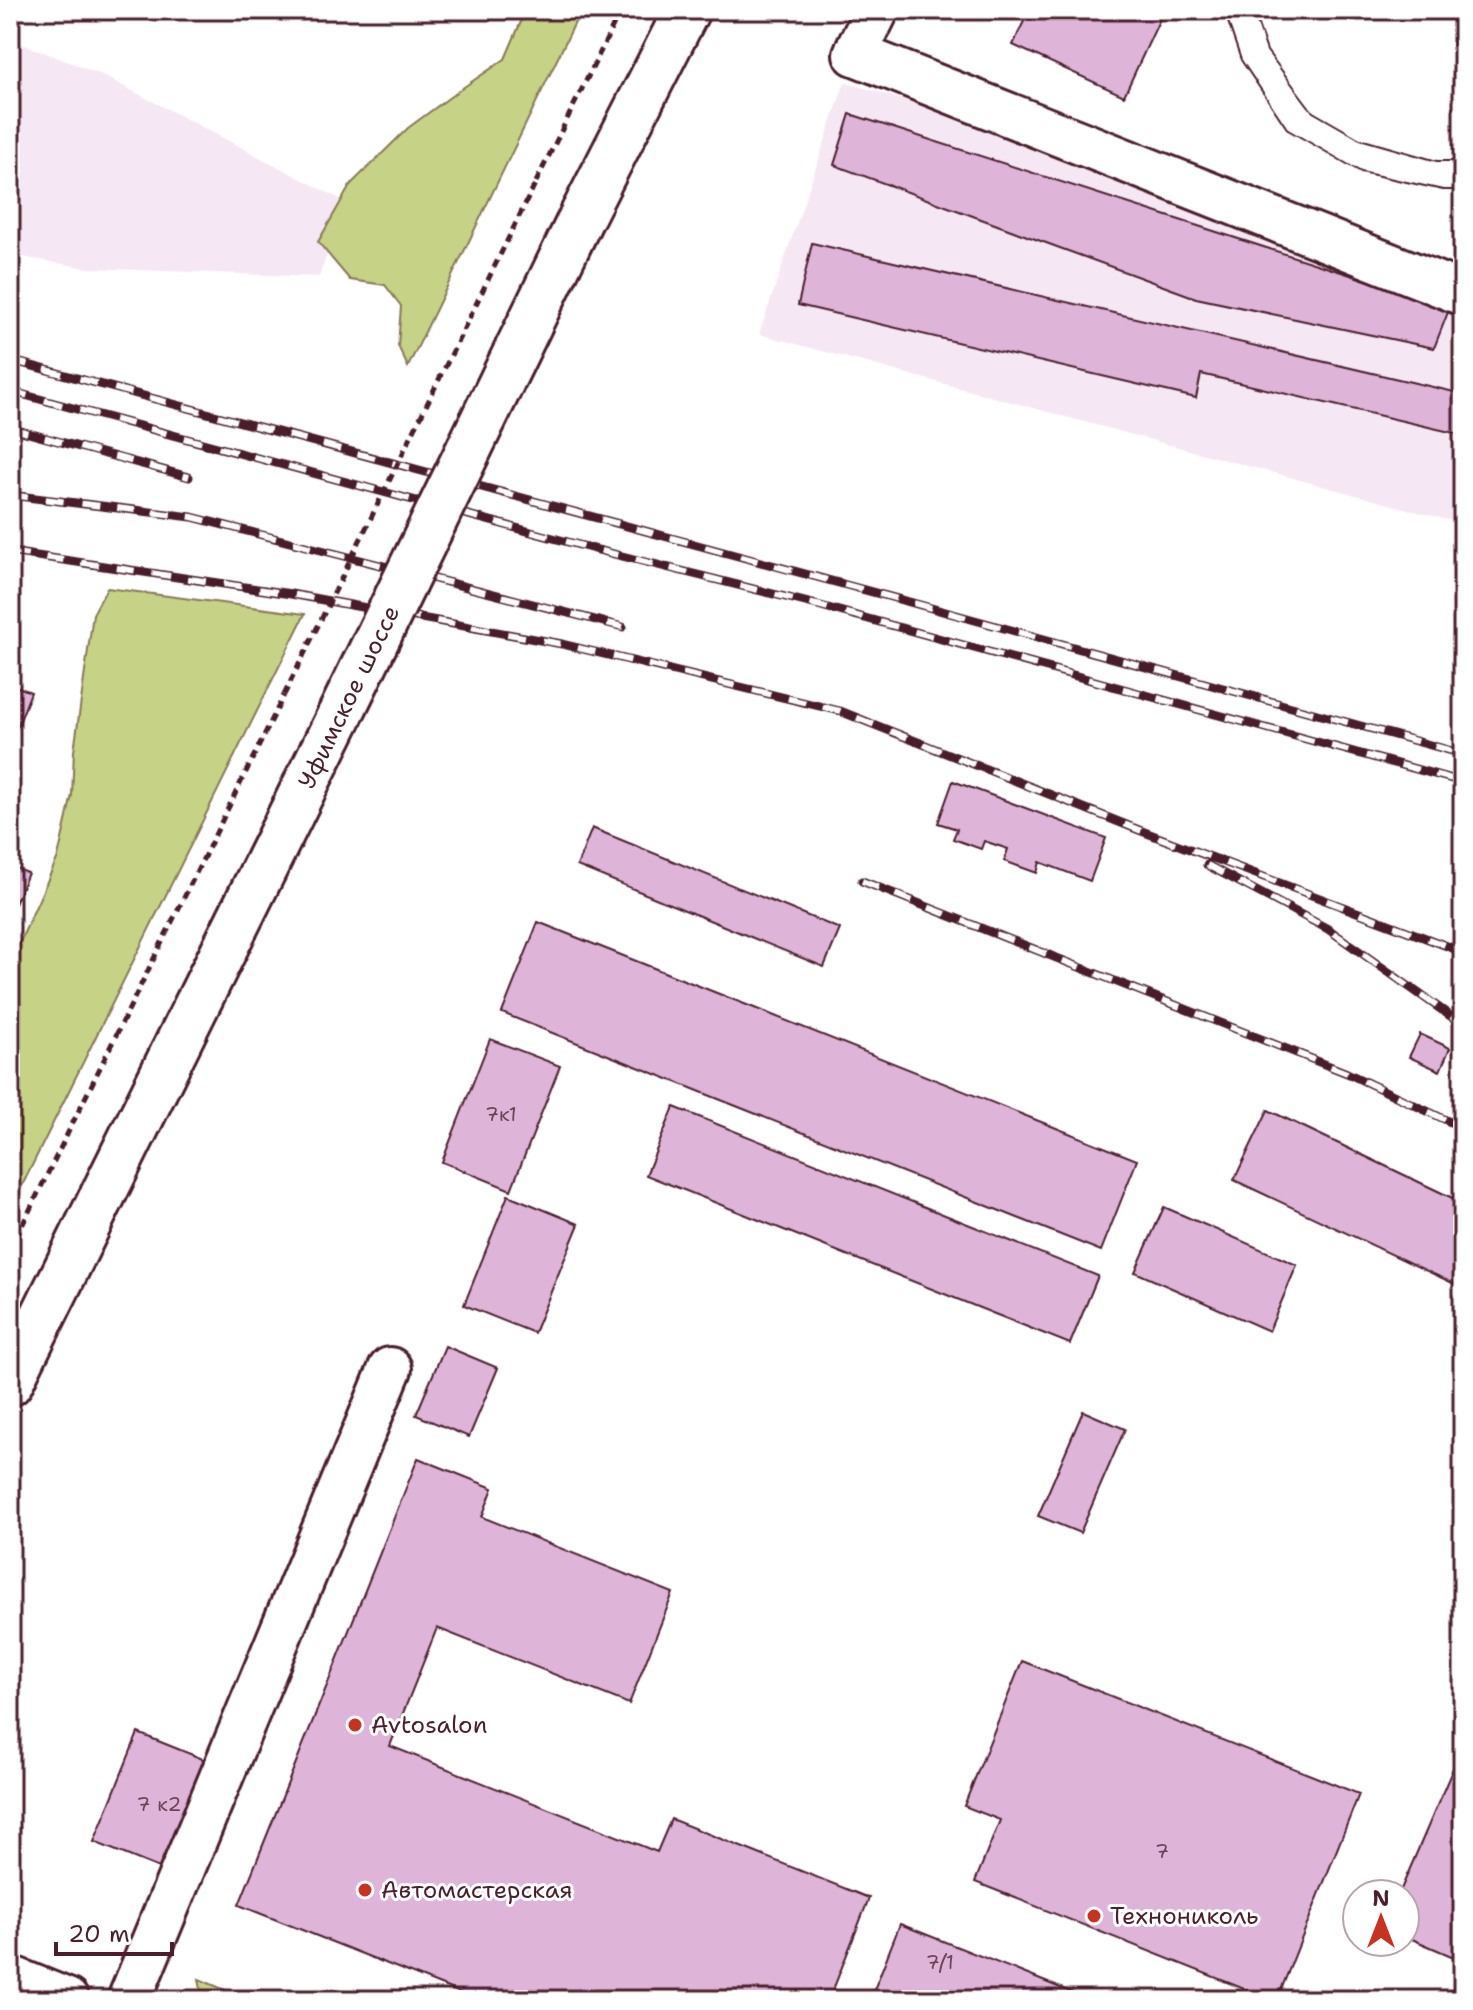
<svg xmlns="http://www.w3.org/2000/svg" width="1473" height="2010" viewBox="0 0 1473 2010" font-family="'Shantell Sans',sans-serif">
<rect width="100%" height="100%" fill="#fff"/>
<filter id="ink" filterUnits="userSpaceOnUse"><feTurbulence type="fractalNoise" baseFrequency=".0125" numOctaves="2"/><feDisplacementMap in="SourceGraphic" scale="16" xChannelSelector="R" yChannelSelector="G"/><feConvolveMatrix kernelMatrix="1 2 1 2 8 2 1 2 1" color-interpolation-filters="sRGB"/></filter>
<g filter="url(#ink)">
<path fill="#f5e8f4" d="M10 39 102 75 346 202 319 277 87 268 10 255Z
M845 82 1463 272V524L759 334Z"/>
<path fill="#c6d285" stroke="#887858" stroke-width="2" d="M526 10H581L408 367 398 346 401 306 385 285 350 280 318 242 351 184 408 128 458 91 505 59Z
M107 588 305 614 10 1210V964L58 857 72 795 74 751 93 614Z
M199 1979 249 2000H203Z"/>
<path fill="#dfb4d9" stroke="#4a1f2b" stroke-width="2" d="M1029 10H1164L1124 96 1013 45Z
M850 114 1450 307 1434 348 1196 298 834 165Z
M812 243 1463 394V435L1201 374 1196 398 798 305Z
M10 684 31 692 10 746Z
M953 781 1106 838 1090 881 1040 862 1037 873 1004 861 1008 849 984 841 981 849 953 839 957 829 938 823Z
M592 828 840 929 824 967 577 866Z
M10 866 28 873 10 916Z
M538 922 1137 1160 1101 1251 502 1013Z
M1420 1034 1450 1048 1440 1071 1409 1057Z
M490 1039 560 1066 511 1190 442 1162Z
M674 1107 1098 1276 1070 1344 646 1175Z
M1268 1110 1463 1203V1288L1234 1180Z
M508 1195 579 1224 534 1333 464 1305Z
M1164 1207 1297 1265 1269 1331 1135 1272Z
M445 1346 498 1368 469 1437 416 1415Z
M1083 1411 1125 1429 1080 1533 1038 1516Z
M418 1458 493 1488 482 1517 673 1593 629 1704 437 1628 390 1746 657 1852 671 1819 869 1898 829 2000H478L239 1905Z
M1022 1661 1359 1794 1277 2000H1272L975 1882 1000 1820 964 1806Z
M138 1733 223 1767 179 1876 94 1842Z
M1463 1745V1961L1405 1936V1894H1399Z
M900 1924 1091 2000H870Z"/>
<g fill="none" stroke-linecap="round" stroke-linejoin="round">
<defs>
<path id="minor" d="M877 10 855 54 1461 293
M10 1977 67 2000
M129 2000 390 1369"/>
<path id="major" d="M583 214 687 10
M10 1383 340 715"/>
</defs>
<use href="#minor" stroke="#4a1f2b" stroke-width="48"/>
<use href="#major" stroke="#4a1f2b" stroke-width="50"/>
<path stroke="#4a1f2b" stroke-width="5" stroke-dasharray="8 6" stroke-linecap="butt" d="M536 182 621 10
M10 1250 284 695"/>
<use href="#minor" stroke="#fff" stroke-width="42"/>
<use href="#major" stroke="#fff" stroke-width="44"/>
<path stroke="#4a1f2b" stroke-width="2" d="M1224 10 1241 60 1288 130 1361 172 1443 190H1463
M1253 10 1267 51 1313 112 1360 139 1437 161H1463"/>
<defs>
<path id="rail" d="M10 360 913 603 1463 754
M10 391 594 549 821 606 1463 782
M10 428 189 477
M10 495 192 517 623 627
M10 552 291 594 562 644 840 711 1139 830 1463 952
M1207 865 1328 929 1463 1025
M862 881 1347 1073 1463 1128"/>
</defs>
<use href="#rail" stroke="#4a1f2b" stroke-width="9"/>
<use href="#rail" stroke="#fff" stroke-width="6" stroke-dasharray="18" stroke-linecap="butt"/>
<defs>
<path id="major-bridge" d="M340 715 583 214"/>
</defs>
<use href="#major-bridge" stroke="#4a1f2b" stroke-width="50" stroke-linecap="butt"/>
<path stroke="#4a1f2b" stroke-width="5" stroke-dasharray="8 6" stroke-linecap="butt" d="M284 695 536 182"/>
<use href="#major-bridge" stroke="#fff" stroke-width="44"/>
</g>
</g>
<g fill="#c8321e" stroke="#fff" stroke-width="3">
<circle cx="355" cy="1725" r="8"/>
<circle cx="365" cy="1890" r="8"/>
<circle cx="1094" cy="1916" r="8"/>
</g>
<g text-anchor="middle" stroke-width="6" stroke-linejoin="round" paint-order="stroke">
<g font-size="20" fill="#6f4456">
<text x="501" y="1121">7к1</text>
<text x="159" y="1811">7 к2</text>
<text x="1162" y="1858">7</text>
<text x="940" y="1969">7/1</text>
</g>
<g font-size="24" fill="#4a1f2b" stroke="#fff">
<text transform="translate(349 697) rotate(-64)" y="8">Уфимское шоссе</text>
</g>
<g font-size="24" fill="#4a1f2b" stroke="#fff" text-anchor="start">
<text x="371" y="1733">Avtosalon</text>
<text x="381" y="1898">Автомастерская</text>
<text x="1110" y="1924">Технониколь</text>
</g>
</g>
<rect width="1473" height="2010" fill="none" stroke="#fff" stroke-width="40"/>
<rect x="20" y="20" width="1433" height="1970" fill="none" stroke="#4a1f2b" stroke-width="3" filter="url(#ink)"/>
<g transform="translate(1381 1918)"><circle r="38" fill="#ffffff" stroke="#b7a5aa" stroke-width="2"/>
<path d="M0-6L14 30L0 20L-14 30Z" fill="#c8321e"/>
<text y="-12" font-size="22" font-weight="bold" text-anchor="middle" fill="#4a1f2b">N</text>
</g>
<path d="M56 1942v12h116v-12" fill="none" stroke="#4a1f2b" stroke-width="4"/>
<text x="68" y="1942" font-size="24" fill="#4a1f2b" stroke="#ffffff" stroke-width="6" paint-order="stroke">20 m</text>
</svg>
